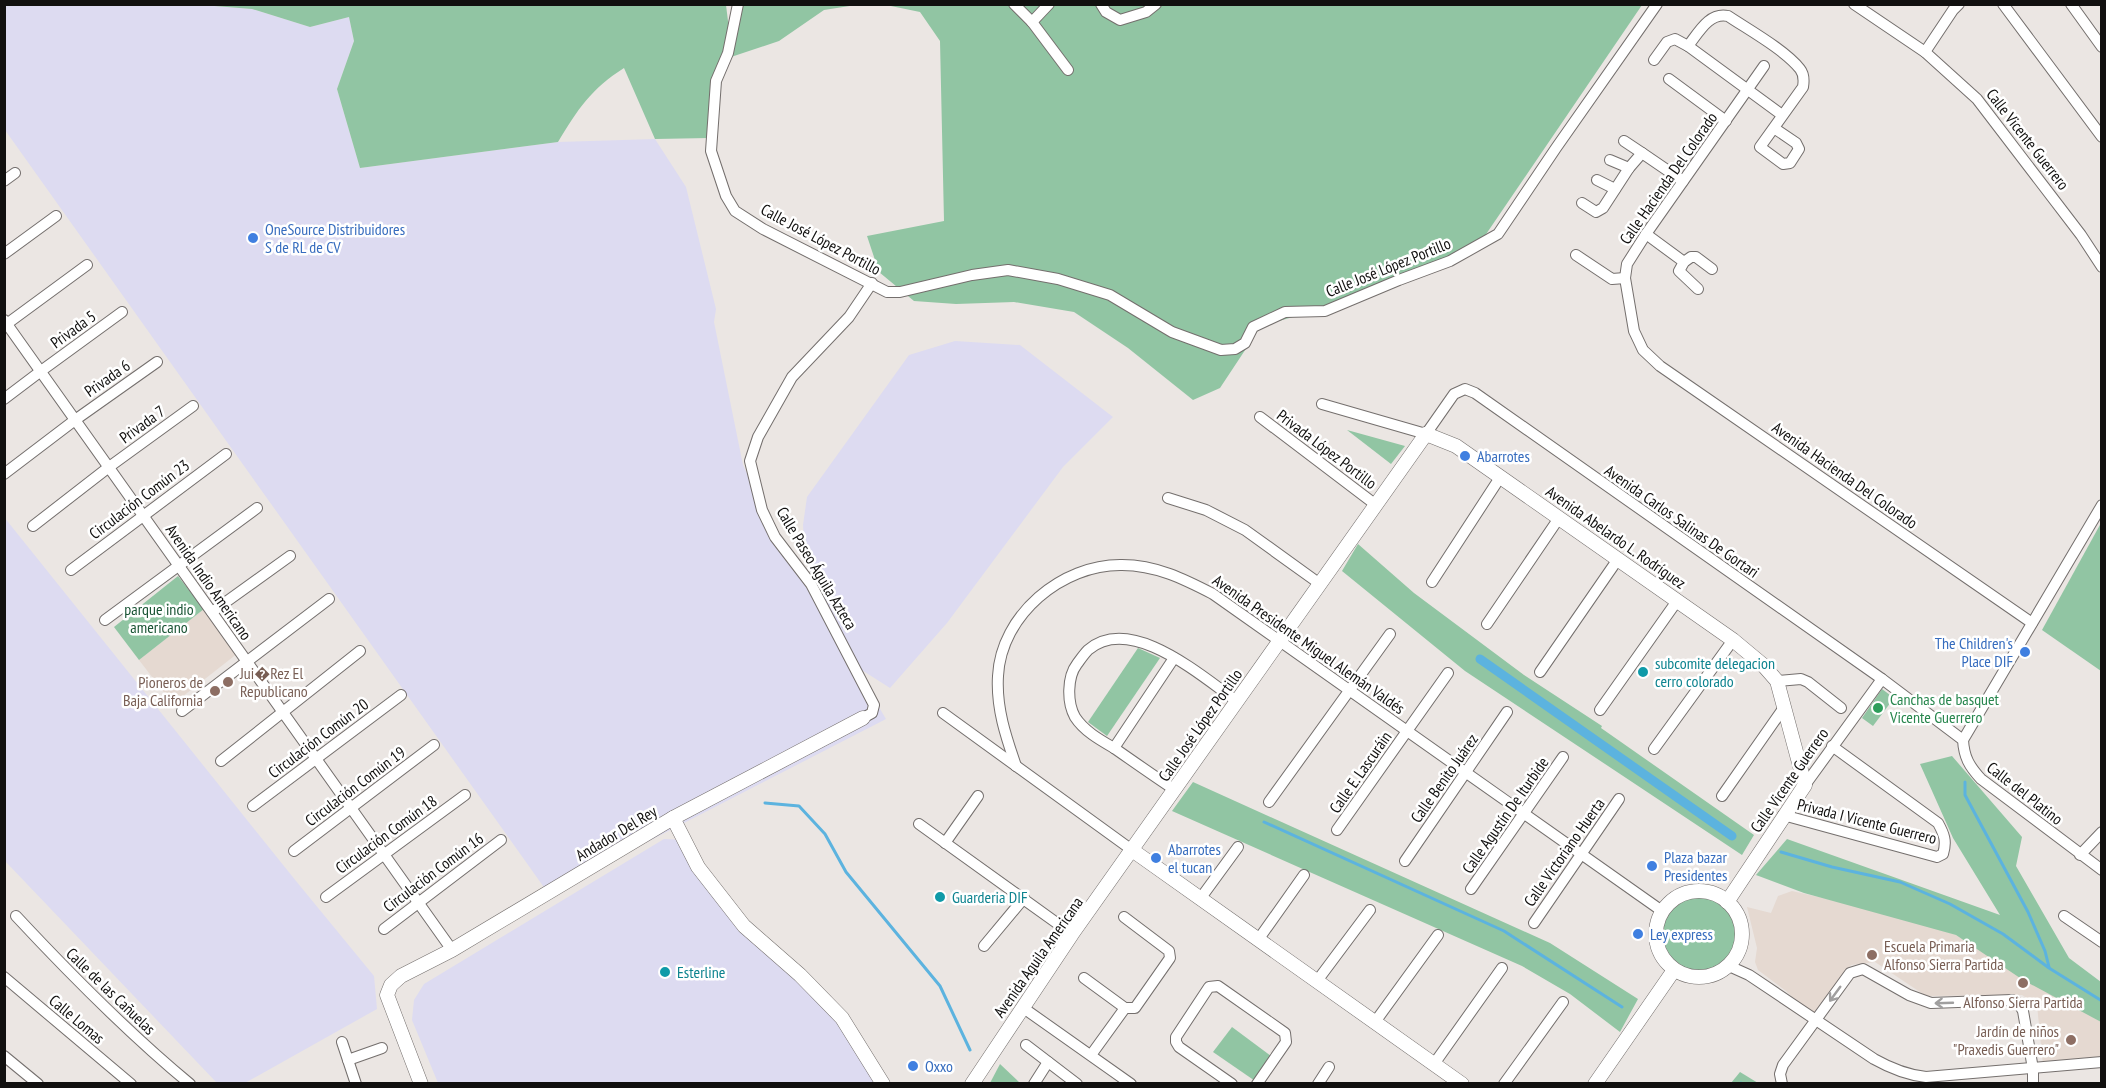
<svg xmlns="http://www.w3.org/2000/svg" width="2106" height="1088" viewBox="0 0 2106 1088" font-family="'PT Sans Narrow',sans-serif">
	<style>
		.industrial { fill: #dddbf1 }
		.built { fill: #e5d9d1 }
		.green { fill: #91c5a3 }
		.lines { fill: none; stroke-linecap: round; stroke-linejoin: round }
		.stream { stroke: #5cb3df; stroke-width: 3 }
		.canal { stroke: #5cb3df; stroke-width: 9 }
		.minor-casing { stroke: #746f6d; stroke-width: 12 }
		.tertiary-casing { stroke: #746f6d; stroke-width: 15 }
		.minor { stroke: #fff; stroke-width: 10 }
		.tertiary { stroke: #fff; stroke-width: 14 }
		.oneway { stroke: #a09f9f }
		.shop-dot { fill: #3f7fe0; stroke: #fff; stroke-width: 2 }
		.culture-dot { fill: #0f9aa8; stroke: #fff; stroke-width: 2 }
		.education-dot { fill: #8d6e63; stroke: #fff; stroke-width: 2 }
		.leisure-dot { fill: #2e9e5b; stroke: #fff; stroke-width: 2 }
		.labels { text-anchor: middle; stroke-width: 5; stroke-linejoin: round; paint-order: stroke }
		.street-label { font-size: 16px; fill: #11100f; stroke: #fff }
		.shop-label { font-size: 16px; fill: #366cbe; stroke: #fff; text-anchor: start }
		.park-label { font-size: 16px; fill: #185333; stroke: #fff }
		.culture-label { font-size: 16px; fill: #0d838f; stroke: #fff; text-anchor: start }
		.education-label { font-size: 16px; fill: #785e54; stroke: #fff; text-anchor: start }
		.leisure-label { font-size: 16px; fill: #27864d; stroke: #fff; text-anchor: start }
	</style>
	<rect width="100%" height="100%" fill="#ebe6e3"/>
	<g class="industrial">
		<polygon points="4,5 202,5 252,9 310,27 349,17 354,41 337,89 360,168 558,142 655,139 686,187 716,309 714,322 743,465 773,530 886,719 548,893 5,130"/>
		<polygon points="955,341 1020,345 1113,417 1063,467 947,623 890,688 857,667 834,629 805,558 803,525 807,497 909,355"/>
		<polygon points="4,517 296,881 374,976 377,1009 245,1083 217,1083 5,861"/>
		<polygon points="664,839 686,840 728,904 808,978 883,1083 438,1083 412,1020 414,1000 424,984"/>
	</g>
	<g class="built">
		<polygon points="204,609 238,653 173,704 139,660"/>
		<polygon points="1792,891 1882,911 1956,935 2101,1022 2101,1058 2043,1065 2037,1005 2022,995 1926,996 1875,962 1851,965 1812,1016 1786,991 1758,970 1755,962 1757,948 1747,907 1771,913 1778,896"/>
	</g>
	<g class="green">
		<path d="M202,5h524l4,32 11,-32h115l-32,5 -45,31 -48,16 -11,29 -11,52 -54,1 -31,-71c-33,21 -46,41 -66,74l-198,26 -23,-79 17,-48 -5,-24 -39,10 -58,-18z"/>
		<polygon points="886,5 1642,5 1478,246 1321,309 1261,326 1220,388 1193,400 1128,348 1074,312 1014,302 956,304 914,301 879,272 867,236 944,221 940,41 920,12"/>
		<polygon points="1347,430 1405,446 1391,464"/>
		<polygon points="2101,523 2101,671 2042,630"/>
		<polygon points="1358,544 1414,593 1524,675 1602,726 1601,728 1754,835 1742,855 1465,671 1342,571"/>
		<polygon points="178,576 204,609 139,660 114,627"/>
		<polygon points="1138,648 1160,658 1107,736 1088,722"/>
		<polygon points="1882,689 1894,698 1873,726 1862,718"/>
		<polygon points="1952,756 2022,837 2016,866 2069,958 2101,982 2101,1022 2023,980 1956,935 1804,893 1756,875 1787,839 2000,915 1953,838 1920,764"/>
		<polygon points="1193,782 1550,943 1638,999 1620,1032 1570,994 1522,966 1172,811"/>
		<circle cx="1698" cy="934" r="38"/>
		<polygon points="1232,1027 1275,1059 1258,1083 1213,1052"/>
		<polygon points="1000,1064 1020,1083 990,1083"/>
		<polygon points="1740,1072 1758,1083 1731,1083"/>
	</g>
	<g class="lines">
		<g class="stream">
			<polyline points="1965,782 1965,795 2028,912 2045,951 2049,967"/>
			<polyline points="765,803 799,806 825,834 846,872 940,986 970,1050"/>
			<polyline points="1264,822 1504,931 1622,1007"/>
			<polyline points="1781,852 1832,867 1900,882 1950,904 2003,934 2049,968 2102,1001"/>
			<polyline points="1741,1083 1741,1084"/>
		</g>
		<polyline class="canal" points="1480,659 1732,836"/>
		<defs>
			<g id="minor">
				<polyline points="738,4 728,53 716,81 711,151 726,196 735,211 763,229 887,292 900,292 972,275 1008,270 1058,279 1110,295 1172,332 1221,350 1235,349 1245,343 1253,327 1285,312 1325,311 1399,280 1450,261 1498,234 1556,148 1657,4"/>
				<polyline points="1014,4 1032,22 1068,70"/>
				<polyline points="1101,4 1106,12 1120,20 1146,12 1156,4"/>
				<polyline points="1854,4 1925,52 1977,99 2081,235 2102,267"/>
				<polyline points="2003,4 2102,137"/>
				<polyline points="2071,4 2102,47"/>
				<polyline points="1032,22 1049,4"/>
				<path d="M1688,46c11,-14 21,-34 40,-30 21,14 57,34 72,53 4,5 4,12 3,18l-43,60 23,17 7,-1 9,-14 -3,-6 -22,-15"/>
				<polyline points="1925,52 1953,10 1959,4"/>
				<polyline points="1654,60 1667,42 1675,39 1688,46 1782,115"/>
				<polyline points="1764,66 1646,234 1627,264 1625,278 1634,331 1643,350 1660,366 2032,623"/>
				<polyline points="1669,79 1726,121"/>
				<polyline points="1624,141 1642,153"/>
				<polyline points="1610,160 1629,168"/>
				<polyline points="1597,180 1615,189"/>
				<polyline points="4,181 15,173"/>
				<polyline points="1582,203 1596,212 1603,208 1629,168 1642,153 1683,181"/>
				<polyline points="1646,234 1684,262"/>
				<polyline points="4,254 56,216"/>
				<polyline points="1576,255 1612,279 1625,278"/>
				<polyline points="1698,289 1679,271 1684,262 1691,257 1696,257 1712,269"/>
				<polyline points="4,320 452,950"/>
				<polyline points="4,326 87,265"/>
				<polyline points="4,399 41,371 122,312"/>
				<path d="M1322,404l104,30 28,-40 11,-5 10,4 407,286 81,61c1,17 6,26 18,39l121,91"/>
				<polyline points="1260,417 1376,505"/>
				<polyline points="4,474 75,420 157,362"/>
				<polyline points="1168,498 1206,510 1245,530 1320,584"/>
				<polyline points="33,526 109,467 193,406"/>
				<polyline points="71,570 226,454"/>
				<polyline points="1432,582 1501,476"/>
				<polyline points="212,612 290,556"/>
				<polyline points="105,620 257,508"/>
				<polyline points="1487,624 1559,518"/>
				<polyline points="1540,672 1618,559"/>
				<polyline points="1777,681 1801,679 1808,682 1841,708"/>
				<polyline points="1600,710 1677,601"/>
				<polyline points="182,711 329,599"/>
				<polyline points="943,713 1132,850"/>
				<polyline points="863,718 872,713 874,705 811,584 775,537 762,510 750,461 758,437 792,377 849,317 872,283"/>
				<polyline points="1963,740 2102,505"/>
				<polyline points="1114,748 1174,658"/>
				<polyline points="1654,749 1733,640"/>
				<polyline points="221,761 360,651"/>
				<path d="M1016,766c-10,-29 -20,-58 -18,-90 3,-61 64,-112 124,-111 34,0 62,14 91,29l449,317"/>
				<polyline points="1805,785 1882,679"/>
				<path d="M1175,790c-21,-14 -41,-28 -61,-42 -14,-8 -30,-17 -39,-31 -8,-14 -8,-40 2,-53 3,-4 7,-10 11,-14 43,-37 114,27 149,51"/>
				<polyline points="1722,796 1785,706"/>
				<polyline points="1269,802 1390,634"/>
				<polyline points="253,806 401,695"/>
				<path d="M1783,815l154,42 6,-3c4,-13 1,-20 -5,-31l-106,-77"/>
				<polyline points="919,824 1072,934"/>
				<polyline points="1337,830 1448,673"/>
				<polyline points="945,843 978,796"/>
				<polyline points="294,851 434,745"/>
				<polyline points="2080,855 2102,832"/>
				<polyline points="1405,861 1507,712"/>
				<polyline points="1471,889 1563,757"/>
				<polyline points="326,897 465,795"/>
				<polyline points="1200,899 1238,847"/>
				<path d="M16,916c55,59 111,116 174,168"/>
				<polyline points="2064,916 2102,942"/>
				<polyline points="1534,923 1619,799"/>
				<polyline points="384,929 501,840"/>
				<polyline points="1258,940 1304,875"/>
				<polyline points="984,946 1024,898"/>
				<path d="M1729,966l20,9 125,84c16,9 33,16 52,18l176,-15"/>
				<polyline points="4,977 131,1084"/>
				<polyline points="1084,978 1125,1008 1135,1008 1170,958 1169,951 1124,917"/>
				<polyline points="1317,981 1370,910"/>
				<polyline points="1022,1007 1131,1084"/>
				<polyline points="1375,1022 1438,935"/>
				<polyline points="342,1042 356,1084"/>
				<polyline points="1026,1045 1077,1084"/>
				<polyline points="1091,1055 1125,1008"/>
				<polyline points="4,1056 38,1084"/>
				<polyline points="348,1060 382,1048"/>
				<polyline points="1434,1064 1502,968"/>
				<polyline points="1034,1084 1048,1062"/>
				<polyline points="1232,1084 1179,1047 1176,1042 1176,1037 1209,987 1218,986 1285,1033 1286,1042 1257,1084"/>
				<polyline points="1318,1084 1329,1067"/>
				<polyline points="1504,1084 1563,1002"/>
				<polyline points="1782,1084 1780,1074 1783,1065 1850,973 1863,969 1909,995 1931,1003 2012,1000 2019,1004 2023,1011 2033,1069 2033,1084"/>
			</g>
			<g id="tertiary">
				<polyline points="673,818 698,867 744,926 800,975 842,1018 883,1084"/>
				<polyline points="1132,850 1462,1084"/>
				<circle cx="1699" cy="934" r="43"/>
				<polyline points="421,1084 387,995 391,985 401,976 452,950 673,818 863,718"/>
				<polyline points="972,1084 1072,934 1426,434 1456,446 1733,640 1763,665 1777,681 1805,785 1727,902"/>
				<polyline points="1595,1084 1674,970"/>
			</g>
		</defs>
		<use href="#minor" class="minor-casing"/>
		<use href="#tertiary" class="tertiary-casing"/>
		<use href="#minor" class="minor"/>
		<use href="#tertiary" class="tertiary"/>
	</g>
	<defs><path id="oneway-shaft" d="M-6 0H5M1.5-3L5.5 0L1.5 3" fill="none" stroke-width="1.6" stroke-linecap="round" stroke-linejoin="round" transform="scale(1.5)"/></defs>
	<g class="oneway">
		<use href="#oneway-shaft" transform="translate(1835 994) rotate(126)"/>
		<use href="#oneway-shaft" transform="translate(1944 1003) rotate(178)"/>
	</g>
	<g class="shop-dot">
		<circle cx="253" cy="238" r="6"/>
		<circle cx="1465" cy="456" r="6"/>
		<circle cx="2025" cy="652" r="6"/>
		<circle cx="1156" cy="858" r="6"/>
		<circle cx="1652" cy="866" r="6"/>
		<circle cx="1638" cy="934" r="6"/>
		<circle cx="913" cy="1066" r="6"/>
	</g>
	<g class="culture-dot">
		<circle cx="1643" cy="672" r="6"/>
		<circle cx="940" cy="897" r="6"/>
		<circle cx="665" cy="972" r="6"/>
	</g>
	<g class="education-dot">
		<circle cx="228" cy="682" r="6"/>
		<circle cx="215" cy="691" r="6"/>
		<circle cx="1872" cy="955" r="6"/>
		<circle cx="2023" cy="983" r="6"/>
		<circle cx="2071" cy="1040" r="6"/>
	</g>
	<circle class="leisure-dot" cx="1878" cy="708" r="6"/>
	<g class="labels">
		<g class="street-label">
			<text transform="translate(2028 139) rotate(52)" y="6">Calle Vicente Guerrero</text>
			<text transform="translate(1668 178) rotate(-55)" y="6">Calle Hacienda Del Colorado</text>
			<text transform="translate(821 239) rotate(28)" y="6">Calle José López Portillo</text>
			<text transform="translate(1388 267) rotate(-22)" y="6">Calle José López Portillo</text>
			<text transform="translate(73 329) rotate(-36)" y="6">Privada 5</text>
			<text transform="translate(107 378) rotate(-35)" y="6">Privada 6</text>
			<text transform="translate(142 424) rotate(-36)" y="6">Privada 7</text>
			<text transform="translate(1327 449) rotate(37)" y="6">Privada López Portillo</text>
			<text transform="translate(1845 475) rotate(35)" y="6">Avenida Hacienda Del Colorado</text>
			<text transform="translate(139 499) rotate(-37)" y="6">Circulación Común 23</text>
			<text transform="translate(1682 521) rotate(35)" y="6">Avenida Carlos Salinas De Gortari</text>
			<text transform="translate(1616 537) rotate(35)" y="6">Avenida Abelardo L. Rodríguez</text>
			<text transform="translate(817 568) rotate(59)" y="6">Calle Paseo Águila Azteca</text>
			<text transform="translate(209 582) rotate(55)" y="6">Avenida Indio Americano</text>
			<text transform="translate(1309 644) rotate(35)" y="6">Avenida Presidente Miguel Alemán Valdés</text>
			<text transform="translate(1200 725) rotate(-55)" y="6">Calle José López Portillo</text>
			<text transform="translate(318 738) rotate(-37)" y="6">Circulación Común 20</text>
			<text transform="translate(1360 772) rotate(-55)" y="6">Calle E. Lascuráin</text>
			<text transform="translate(1444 778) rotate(-55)" y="6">Calle Benito Juárez</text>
			<text transform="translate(1789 780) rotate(-55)" y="6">Calle Vicente Guerrero</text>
			<text transform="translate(355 786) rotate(-37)" y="6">Circulación Común 19</text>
			<text transform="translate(2025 793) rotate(38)" y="6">Calle del Platino</text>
			<text transform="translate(1505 815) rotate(-55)" y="6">Calle Agustín De Iturbide</text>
			<text transform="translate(1867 821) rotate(14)" y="6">Privada I Vicente Guerrero</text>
			<text transform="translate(616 833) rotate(-31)" y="6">Andador Del Rey</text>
			<text transform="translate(386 834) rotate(-36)" y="6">Circulación Común 18</text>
			<text transform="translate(1564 852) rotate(-55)" y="6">Calle Victoriano Huerta</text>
			<text transform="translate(433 872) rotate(-37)" y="6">Circulación Común 16</text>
			<text transform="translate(1038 957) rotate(-55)" y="6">Avenida Aguila Americana</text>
			<text transform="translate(111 991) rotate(44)" y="6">Calle de las Cañuelas</text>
			<text transform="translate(77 1019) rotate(40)" y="6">Calle Lomas</text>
		</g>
		<g class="shop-label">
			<text x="265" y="235">OneSource Distribuidores<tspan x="265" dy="18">S de RL de CV</tspan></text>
			<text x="1477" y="462">Abarrotes</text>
			<text x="2013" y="649" text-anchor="end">The Children's<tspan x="2013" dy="18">Place DIF</tspan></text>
			<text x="1168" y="855">Abarrotes<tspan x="1168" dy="18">el tucan</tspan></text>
			<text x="1664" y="863">Plaza bazar<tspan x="1664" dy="18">Presidentes</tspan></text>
			<text x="1650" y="940">Ley express</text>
			<text x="925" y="1072">Oxxo</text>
		</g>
		<g class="park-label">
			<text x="159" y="615">parque indio<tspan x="159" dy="18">americano</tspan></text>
		</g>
		<g class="culture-label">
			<text x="1655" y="669">subcomite delegacion<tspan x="1655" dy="18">cerro colorado</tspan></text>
			<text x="952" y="903">Guarderia DIF</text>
			<text x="677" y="978">Esterline</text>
		</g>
		<g class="education-label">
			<text x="240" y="679">Jui�Rez El<tspan x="240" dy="18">Republicano</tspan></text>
			<text x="203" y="688" text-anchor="end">Pioneros de<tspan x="203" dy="18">Baja California</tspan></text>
			<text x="1884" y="952">Escuela Primaria<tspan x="1884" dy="18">Alfonso Sierra Partida</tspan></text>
			<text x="2023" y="1008" text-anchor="middle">Alfonso Sierra Partida</text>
			<text x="2059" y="1037" text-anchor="end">Jardín de niños<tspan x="2059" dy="18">"Praxedis Guerrero"</tspan></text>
		</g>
		<g class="leisure-label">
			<text x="1890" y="705">Canchas de basquet<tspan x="1890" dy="18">Vicente Guerrero</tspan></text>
		</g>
	</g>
	<rect width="2106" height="1088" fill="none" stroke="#11100f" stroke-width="12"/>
</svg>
